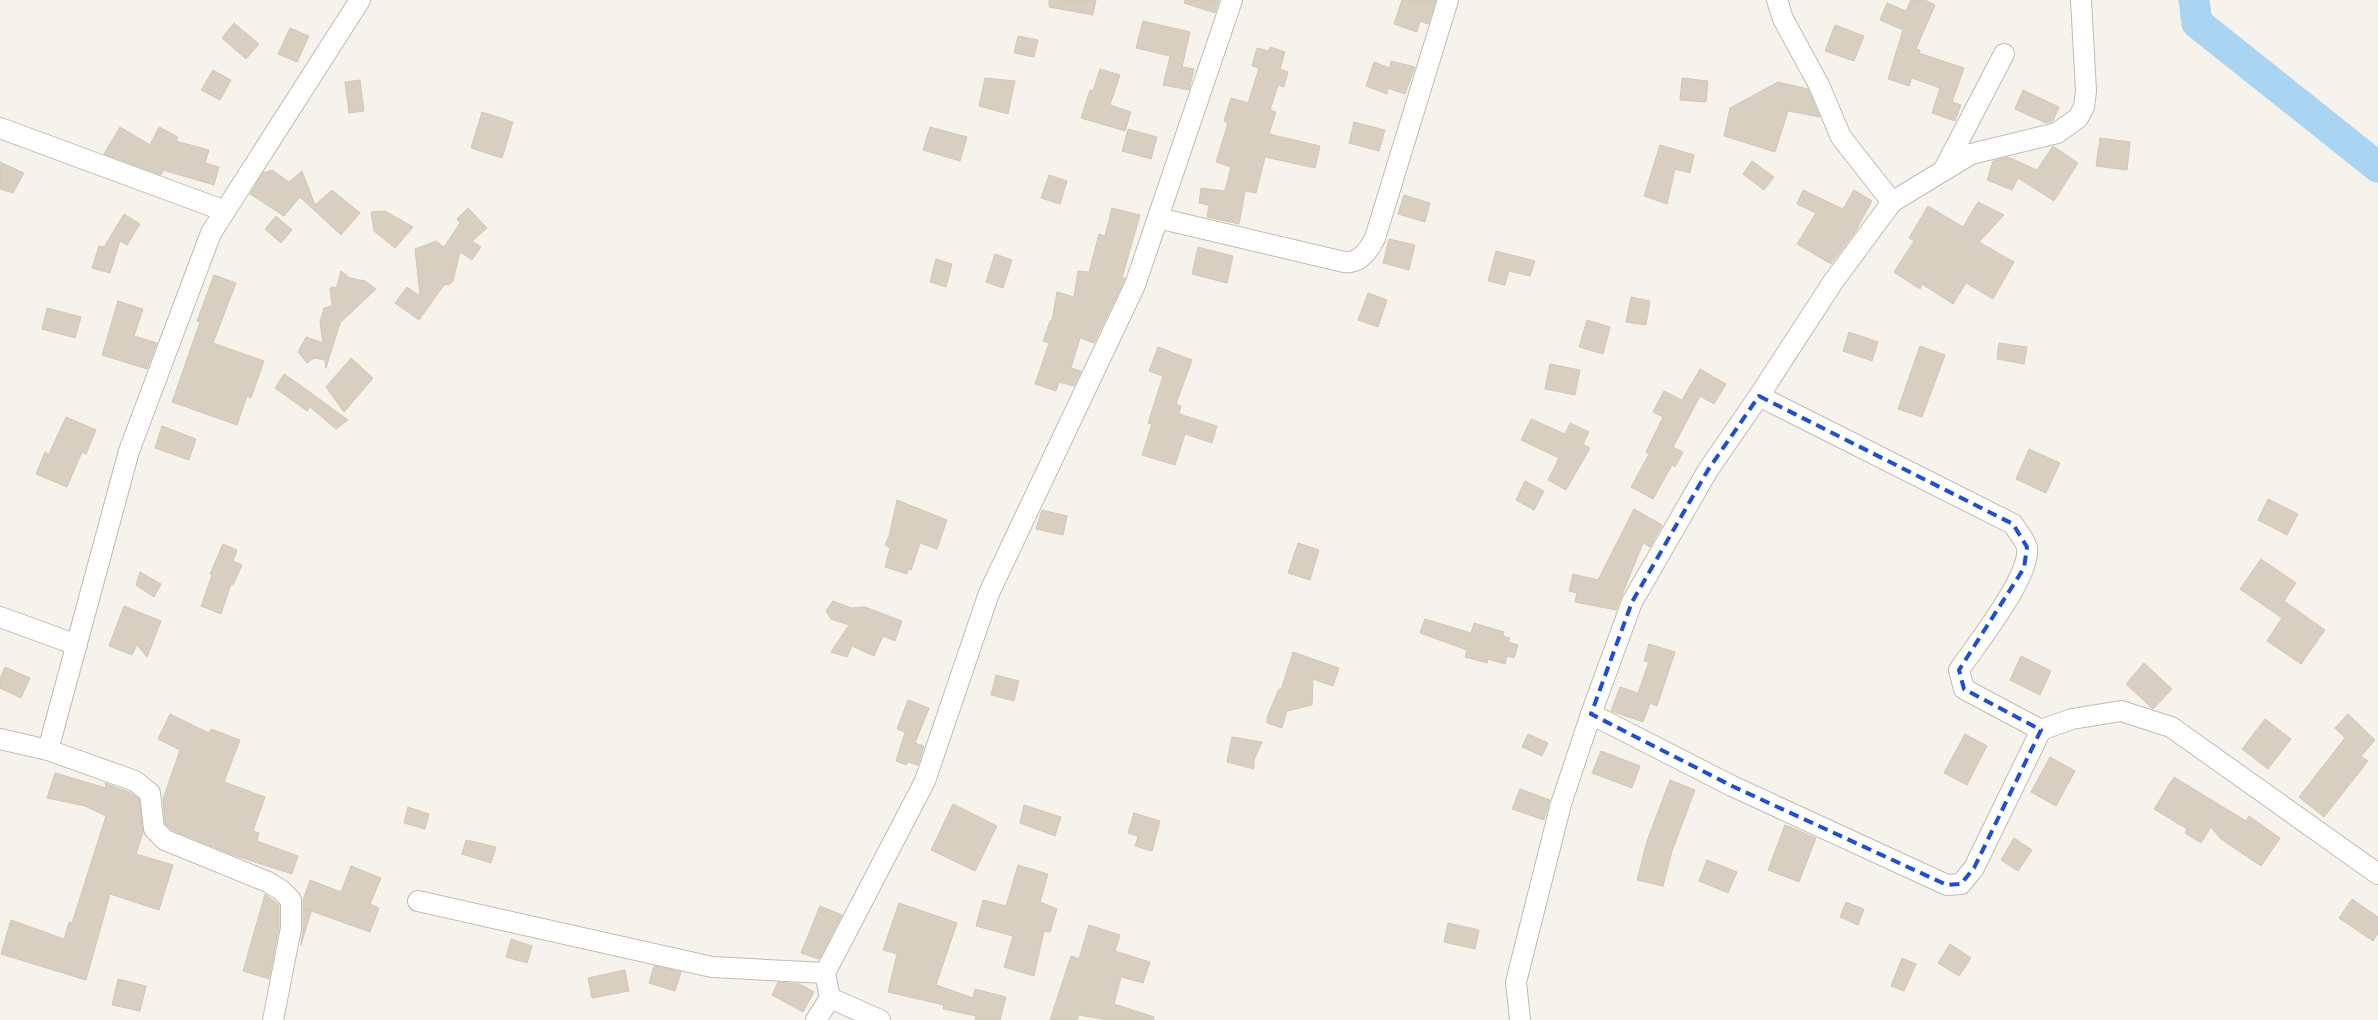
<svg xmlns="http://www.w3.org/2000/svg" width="2378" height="1020" viewBox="0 0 2378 1020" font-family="'Asap Condensed',sans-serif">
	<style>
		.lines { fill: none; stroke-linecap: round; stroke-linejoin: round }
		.river { stroke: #a9d4f2; stroke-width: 31 }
		.building { fill: #d8cfc1; stroke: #d3c7b4 }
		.minor-casing { stroke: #c2bbae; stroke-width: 22 }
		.minor { stroke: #fff; stroke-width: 20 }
		.marked { fill: none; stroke: #1d4ed8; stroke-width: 4; stroke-dasharray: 10 6; stroke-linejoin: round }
	</style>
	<rect width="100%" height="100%" fill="#f6f3ec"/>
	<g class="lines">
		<polyline class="river" points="2194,0 2197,23 2378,167"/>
	</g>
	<g class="building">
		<polygon points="1049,0 1096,0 1093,15 1049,7"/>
		<polygon points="1185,0 1219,0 1215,13 1184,3"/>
		<polygon points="1402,0 1436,0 1428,24 1420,21 1417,32 1394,24"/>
		<polygon points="1911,0 1925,0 1935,5 1916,49 1920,50 1919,53 1964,68 1952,102 1961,105 1955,121 1932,113 1940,88 1912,78 1909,86 1888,79 1903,30 1880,20 1887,3 1906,11"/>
		<polygon points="1143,21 1190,32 1182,67 1194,69 1189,90 1163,85 1170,56 1136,48"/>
		<polygon points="234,23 259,44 246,59 222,38"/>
		<polygon points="1835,25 1864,36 1854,61 1825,51"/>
		<polygon points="290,28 309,36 297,62 278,54"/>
		<polygon points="1018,36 1038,40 1034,57 1014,53"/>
		<polygon points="1270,47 1285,52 1280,69 1288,72 1284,87 1278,85 1270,110 1276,112 1269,134 1320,146 1315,168 1265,157 1256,193 1245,191 1239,224 1207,217 1209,205 1199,203 1201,188 1225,191 1231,167 1216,162 1228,123 1224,121 1231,98 1248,103 1259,68 1252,66 1257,48 1269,51"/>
		<polygon points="1391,61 1415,67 1405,94 1388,88 1387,94 1366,86 1374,62 1390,68"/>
		<polygon points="1100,69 1120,75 1110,105 1131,112 1125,131 1081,118 1090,90 1093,91"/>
		<polygon points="213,70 231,80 220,100 201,90"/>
		<polygon points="985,78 1015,81 1008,114 979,106"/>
		<polygon points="1682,78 1708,81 1706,102 1680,100"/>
		<polygon points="360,80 364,111 349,113 345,82"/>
		<polygon points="1778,82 1808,89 1820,117 1788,111 1775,152 1724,136 1730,108"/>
		<polygon points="2023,90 2059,107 2053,121 2046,123 2015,109"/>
		<polygon points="482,112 513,122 502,158 471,148"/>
		<polygon points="1354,122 1385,130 1379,151 1349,143"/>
		<polygon points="120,127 150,145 159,127 178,137 176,141 209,150 205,163 219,167 214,185 163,170 161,175 104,154"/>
		<polygon points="930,127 967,137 960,161 923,150"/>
		<polygon points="1128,129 1157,137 1151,159 1122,151"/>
		<polygon points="2100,138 2130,142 2127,170 2096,166"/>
		<polygon points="1660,145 1694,155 1690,173 1675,169 1667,204 1644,196"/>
		<polygon points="2053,146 2078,163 2054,201 2018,178 2012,190 1987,180 1993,161 2008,157 2037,170"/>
		<polygon points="1752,161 1774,177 1764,190 1743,174"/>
		<polygon points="0,162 24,173 13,193 0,189"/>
		<polygon points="272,170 289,182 302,171 315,205 332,190 360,213 341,235 300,197 284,216 250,194 263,173"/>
		<polygon points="1049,175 1067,181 1060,204 1041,198"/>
		<polygon points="1803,190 1843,209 1854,190 1872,201 1855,232 1831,264 1797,244 1816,213 1797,204"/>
		<polygon points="1404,195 1430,203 1425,222 1398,214"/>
		<polygon points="1978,202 2004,215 1979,242 2014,262 1993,299 1966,283 1953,304 1922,284 1920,289 1894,272 1914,241 1909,238 1928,206 1963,227"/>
		<polygon points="468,208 487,228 472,241 481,247 472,260 460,252 453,281 450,284 444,285 419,320 395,303 407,287 420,296 415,249 436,241 444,247 460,223 457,219"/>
		<polygon points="1112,208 1140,215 1122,278 1125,278 1124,281 1094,343 1080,338 1071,368 1081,371 1074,386 1059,382 1056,391 1035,384 1049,343 1043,341 1050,321 1052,321 1057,292 1074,297 1078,271 1089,272 1099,234 1105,236"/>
		<polygon points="385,211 413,227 395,248 374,231 371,212"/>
		<polygon points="124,214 140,224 127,245 120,241 110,273 92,268 99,246 104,247"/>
		<polygon points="276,216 292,230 281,243 265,229"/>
		<polygon points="1389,239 1415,245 1409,270 1383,263"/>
		<polygon points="1198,247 1233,256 1227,283 1192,274"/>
		<polygon points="1496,251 1535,261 1530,276 1509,271 1505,285 1488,281"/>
		<polygon points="995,254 1012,260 1003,288 986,282"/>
		<polygon points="936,259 952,264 946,287 930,282"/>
		<polygon points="341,271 350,278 365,281 376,289 340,323 326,368 325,360 314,358 307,363 298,352 306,337 323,343 320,322 324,308 332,306 330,288 337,287"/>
		<polygon points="214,275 236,283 213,343 264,361 251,398 247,396 237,425 172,402 200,322 197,321"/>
		<polygon points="1368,293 1387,300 1378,327 1358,320"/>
		<polygon points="1631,297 1650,301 1646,325 1626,322"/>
		<polygon points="118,301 143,309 134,336 157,343 147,369 102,355"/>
		<polygon points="47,308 81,317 75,338 42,329"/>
		<polygon points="1587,320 1610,327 1603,354 1579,347"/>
		<polygon points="1849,332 1878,342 1872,361 1843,351"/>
		<polygon points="1999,343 2027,347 2024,364 1997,359"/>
		<polygon points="1920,346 1945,355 1922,417 1898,409"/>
		<polygon points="1158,347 1192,360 1176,404 1181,406 1179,414 1217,426 1212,443 1185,434 1175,465 1142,455 1152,424 1148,423 1163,376 1149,371"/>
		<polygon points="351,358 373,378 344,412 326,387"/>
		<polygon points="1550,364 1580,370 1575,395 1545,389"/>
		<polygon points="1700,369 1726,384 1714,404 1700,396 1673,447 1683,452 1675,467 1672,465 1653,499 1631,487 1649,454 1646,452 1663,417 1653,412 1664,391 1682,400"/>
		<polygon points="284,374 307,390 348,420 336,429 310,407 307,411 275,388"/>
		<polygon points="66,417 96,430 86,454 82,452 67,487 36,474 45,452 49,454"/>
		<polygon points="1531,419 1565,434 1570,423 1589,432 1583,444 1590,448 1566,490 1548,480 1559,458 1521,440"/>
		<polygon points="162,426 196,439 189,460 155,448"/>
		<polygon points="2029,449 2060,463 2046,493 2016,479"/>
		<polygon points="1525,481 1544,491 1534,510 1516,500"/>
		<polygon points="2268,499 2298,514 2287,535 2258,520"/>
		<polygon points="897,500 947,520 937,549 920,543 911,570 908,569 907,574 885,567 890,548 885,545 889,536"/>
		<polygon points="1634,509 1662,525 1650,547 1643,543 1616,610 1575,602 1577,593 1569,591 1573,574 1598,580"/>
		<polygon points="1042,510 1067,516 1063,535 1036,529"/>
		<polygon points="1298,543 1319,550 1310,580 1288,573"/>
		<polygon points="223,544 237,550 233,561 242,565 233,585 231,584 221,614 201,606 212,575 210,574"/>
		<polygon points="2261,559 2296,583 2284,601 2325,630 2301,664 2267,641 2282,618 2240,589"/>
		<polygon points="140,572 161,584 154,597 136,585"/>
		<polygon points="833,601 851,608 865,607 902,621 895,641 883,636 874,656 852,646 847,657 831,652 849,625 831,619 826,611"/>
		<polygon points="124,606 161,621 147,657 137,645 132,655 109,646"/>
		<polygon points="1425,619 1471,633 1474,623 1504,632 1503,636 1510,638 1508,642 1518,645 1514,658 1507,656 1505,664 1488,659 1487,663 1465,657 1467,650 1420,633"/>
		<polygon points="1649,644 1675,652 1657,706 1650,703 1643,722 1611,711 1620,687 1638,693 1649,662 1644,661"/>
		<polygon points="1293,652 1339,668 1333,686 1313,679 1312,705 1287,711 1282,728 1267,723 1267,717 1279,689 1281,690"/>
		<polygon points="2021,656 2051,671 2040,695 2010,680"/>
		<polygon points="2144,663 2172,689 2153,709 2126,684"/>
		<polygon points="5,667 30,678 21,698 0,688 0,679"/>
		<polygon points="996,675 1019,681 1014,701 991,695"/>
		<polygon points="908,700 929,708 915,743 924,746 918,765 908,762 906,765 896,761 905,732 897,729"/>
		<polygon points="170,714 209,733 211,729 240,740 224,782 265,797 253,831 259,833 257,841 298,856 292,874 233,855 172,830 165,824 163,799 180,750 158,739"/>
		<polygon points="2348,714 2375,740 2361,756 2368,761 2324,817 2299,797 2345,738 2335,728"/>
		<polygon points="2265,719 2291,739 2268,769 2242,749"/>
		<polygon points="1528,734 1548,743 1542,756 1522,747"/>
		<polygon points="1965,734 1987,746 1967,785 1944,773"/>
		<polygon points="1232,737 1262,742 1254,760 1254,769 1227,762"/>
		<polygon points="1601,751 1640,766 1632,788 1592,773"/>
		<polygon points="2050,757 2075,771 2056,806 2031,792"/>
		<polygon points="55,773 106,788 105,783 129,792 139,799 143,833 136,854 173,865 159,910 110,894 86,980 1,954 11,920 64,939 69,922 72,923 106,816 85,806 47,798"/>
		<polygon points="2174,777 2246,821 2249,816 2280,838 2261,866 2221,839 2211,827 2201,843 2185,833 2187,829 2154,809"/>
		<polygon points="1670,780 1695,790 1672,851 1663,886 1637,880 1647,841"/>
		<polygon points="1520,789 1550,800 1544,820 1512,809"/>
		<polygon points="953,804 997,826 975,871 931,850"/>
		<polygon points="1024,805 1061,817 1055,836 1020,823"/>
		<polygon points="408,807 429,814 425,829 404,823"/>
		<polygon points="1134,813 1160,821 1152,851 1135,846 1138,836 1128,833"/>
		<polygon points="1785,825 1816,838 1799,882 1768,870"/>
		<polygon points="2014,838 2032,850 2018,871 2001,860"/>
		<polygon points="466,840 496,847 491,863 462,854"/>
		<polygon points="1707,860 1737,872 1728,893 1699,881"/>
		<polygon points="1018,865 1048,874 1040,902 1057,909 1050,932 1044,931 1034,976 1004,967 1013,936 976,926 983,900 1006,906"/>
		<polygon points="351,866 381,878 370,904 379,908 370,932 303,908 303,900 310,880 341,892"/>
		<polygon points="265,894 279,905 279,927 269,979 243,971"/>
		<polygon points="2352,899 2378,917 2378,933 2373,941 2339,918"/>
		<polygon points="1846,902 1864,909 1858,925 1840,917"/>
		<polygon points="899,903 957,923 936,985 973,998 975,989 1006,997 1000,1020 975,1020 976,1016 943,1009 944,1005 888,992 897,954 883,950"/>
		<polygon points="820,906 842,915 819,959 801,953"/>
		<polygon points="303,908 311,912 301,945 303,928"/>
		<polygon points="1448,923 1479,930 1475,949 1444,942"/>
		<polygon points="1089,925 1120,935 1115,951 1150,962 1143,983 1121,977 1114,1004 1154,1017 1154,1020 1108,1020 1079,1015 1077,1020 1050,1020 1071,956 1079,959"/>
		<polygon points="511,939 532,946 527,963 506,957"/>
		<polygon points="1950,944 1971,958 1959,976 1938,963"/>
		<polygon points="1902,958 1916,964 1904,991 1891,986"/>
		<polygon points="654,966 681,972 675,991 649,983"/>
		<polygon points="625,970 629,991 592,998 588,978"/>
		<polygon points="118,979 146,986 140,1011 112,1005"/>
		<polygon points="778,982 800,984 814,992 803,1012 772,995"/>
	</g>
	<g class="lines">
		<defs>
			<g id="minor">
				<polyline points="1777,0 1783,19 1819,85 1841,137 1892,202"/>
				<path d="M2081,0l5,91 -2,16 -6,11 -21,15 -86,21 -79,48 -59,80 -74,114 254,128c4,7 13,17 14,24 4,28 -51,97 -68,122l5,19 77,41 31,-11 49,-8 50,16 207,147"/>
				<polyline points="0,128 225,211"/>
				<polyline points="1943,171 2004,54"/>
				<path d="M1158,218l186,44c15,2 25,-12 31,-24l73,-238"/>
				<polyline points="0,617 77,645"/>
				<polyline points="1591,714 1632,602 1708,470 1759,396"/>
				<polyline points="0,739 48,750"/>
				<polyline points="418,901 712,967 825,973"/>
				<polyline points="830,998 880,1020"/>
				<polyline points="273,1020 291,928 291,900 281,890 268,882 165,840 154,829 150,793 135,781 48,750 129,451 211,233 360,0"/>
				<polyline points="816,1020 830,998 825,973 925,781 989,593 1135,285 1232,0"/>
				<polyline points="1520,1020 1516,982 1561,804 1591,714 1732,786 1947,885 1961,884 1974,868 2041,730"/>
			</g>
		</defs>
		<use href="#minor" class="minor-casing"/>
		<use href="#minor" class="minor"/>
	</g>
	<path class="marked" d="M1759,396l254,128 14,23 -3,21 -65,102 5,19 77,41 -67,138 -13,16 -14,1 -215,-99 -141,-72 41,-112 76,-132z"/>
</svg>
